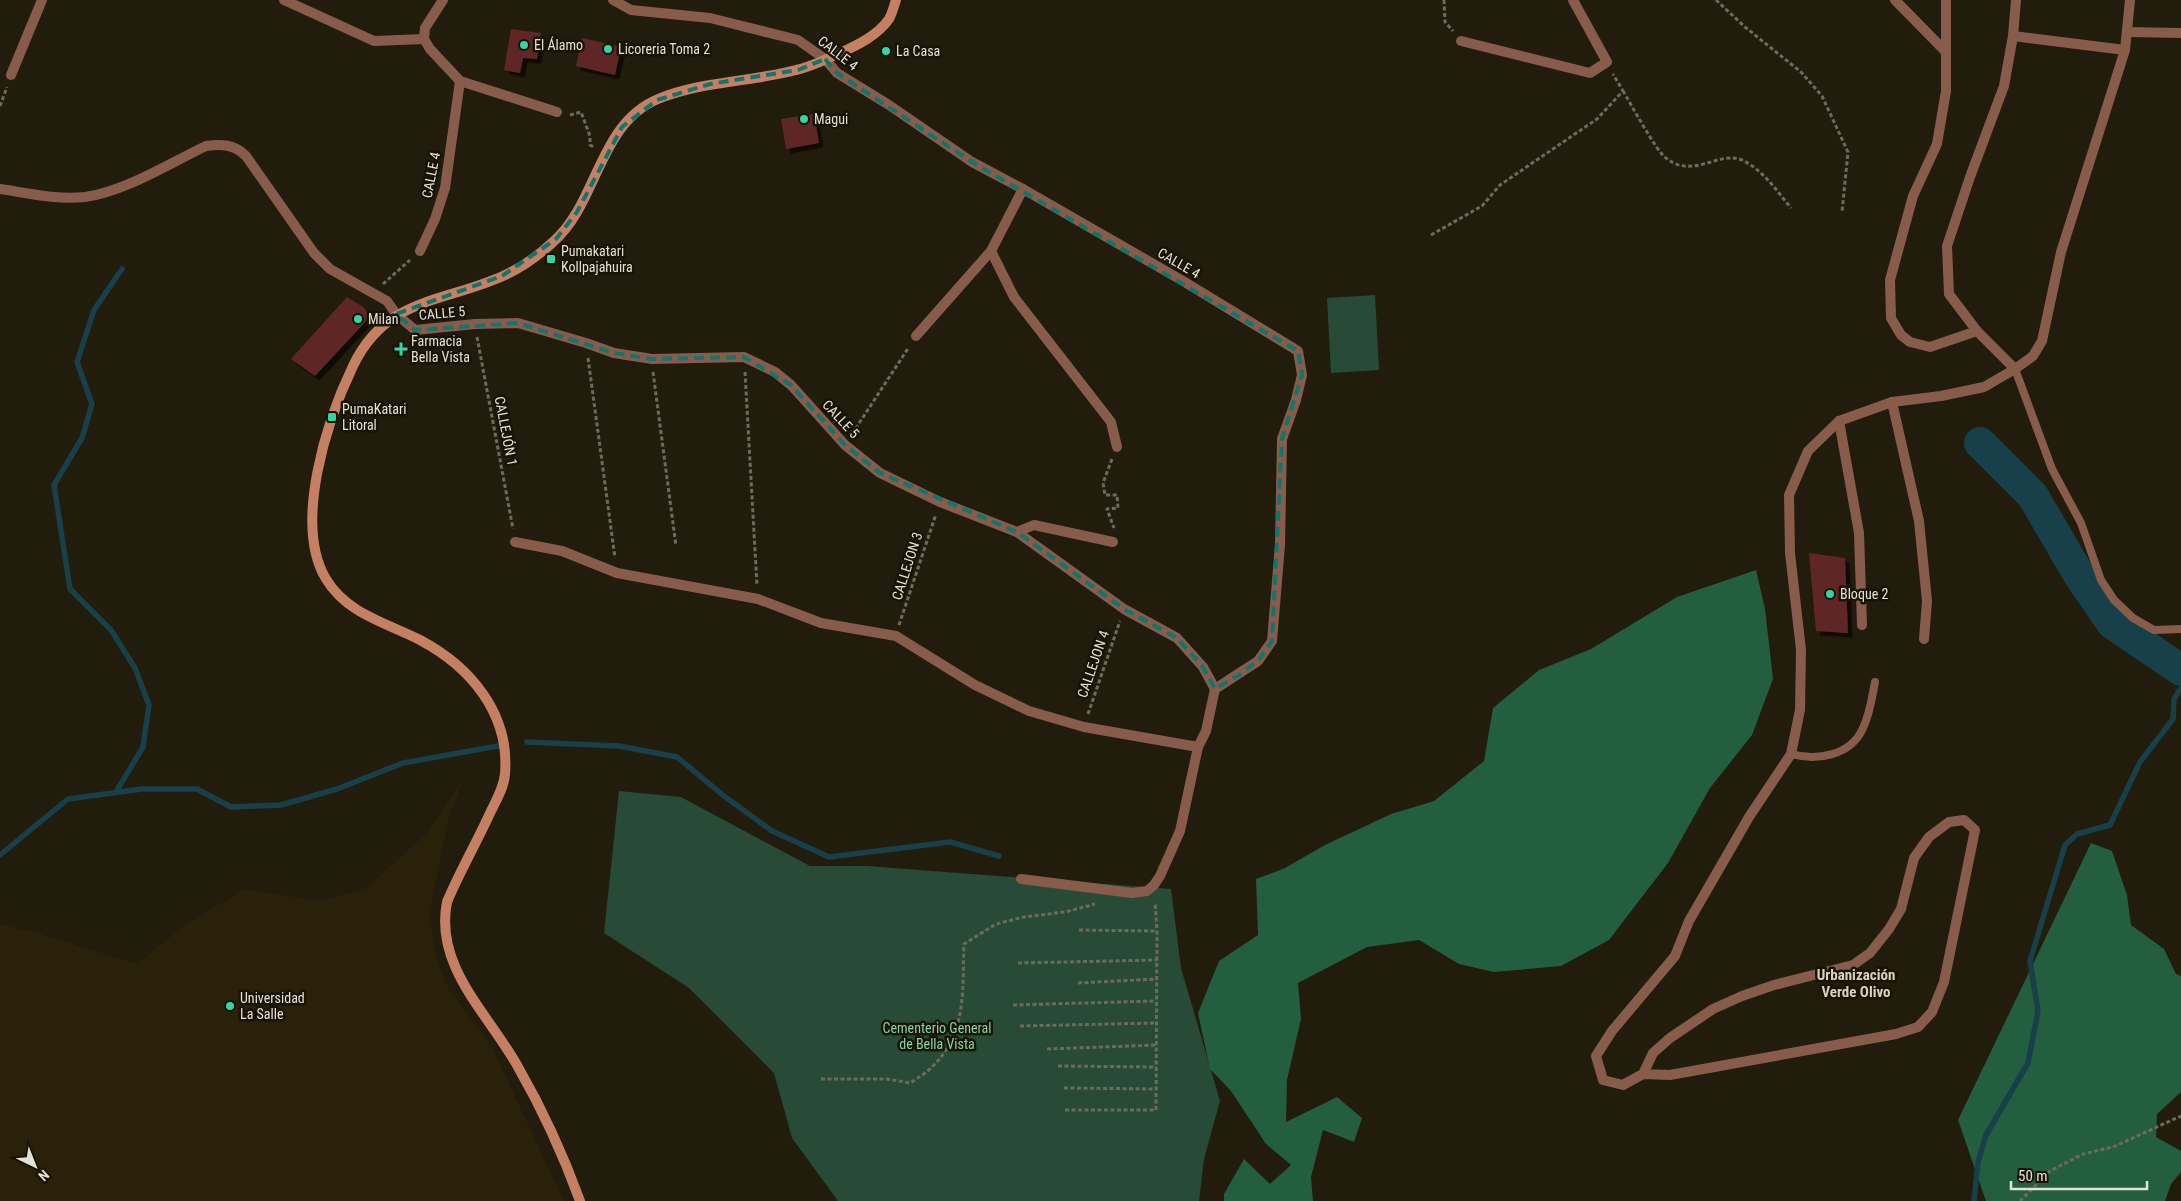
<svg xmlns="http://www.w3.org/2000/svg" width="2181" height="1201" viewBox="0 0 2181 1201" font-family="'Roboto Condensed',sans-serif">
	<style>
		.built { fill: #292109 }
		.green { fill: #274b36 }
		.forest { fill: #235e3e }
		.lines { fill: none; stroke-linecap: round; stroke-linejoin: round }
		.stream { stroke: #17404b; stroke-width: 5.5 }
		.river { stroke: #17404b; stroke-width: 32 }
		.building { fill: #5f2828; filter: url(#shadow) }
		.path { stroke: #6f6b5c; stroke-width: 3; stroke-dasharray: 4 2.5; stroke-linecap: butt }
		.service { stroke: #875c4a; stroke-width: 8 }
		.pedestrian { stroke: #875c4a; stroke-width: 10 }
		.minor { stroke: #875c4a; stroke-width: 10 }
		.secondary { stroke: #c58063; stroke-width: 10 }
		.marked { fill: none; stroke: #0f766e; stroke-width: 4; stroke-dasharray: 10 6; stroke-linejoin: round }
		.poi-dot { fill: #35d4a7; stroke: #181304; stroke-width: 2 }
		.labels { text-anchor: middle; stroke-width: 5; stroke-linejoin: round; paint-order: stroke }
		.poi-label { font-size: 14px; fill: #e4e1d6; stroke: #181304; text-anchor: start }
		.street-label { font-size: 14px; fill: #e4e1d6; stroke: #181304 }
		.park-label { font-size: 14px; fill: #81d6a3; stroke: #181304 }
		.neighbourhood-label { font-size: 15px; font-weight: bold; fill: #d8d1bb; stroke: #181304 }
	</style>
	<defs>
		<filter id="shadow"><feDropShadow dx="4.5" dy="4.5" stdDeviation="0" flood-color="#0009"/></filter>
	</defs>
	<rect width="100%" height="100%" fill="#211c0b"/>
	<polygon class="built" points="464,778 449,817 429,915 436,956 448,988 493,1049 564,1201 0,1201 0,924 38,933 137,964 187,923 245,889 321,901 366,888 427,833"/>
	<g class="green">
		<polygon points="1375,295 1379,370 1331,373 1327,298"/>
		<polygon points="619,791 681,797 810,866 867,866 1171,889 1181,968 1220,1101 1204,1159 1199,1201 838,1201 792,1138 774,1073 689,988 604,933"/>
	</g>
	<g class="forest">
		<polygon points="1756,570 1765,609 1773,679 1752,735 1710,788 1668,863 1609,940 1561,966 1494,972 1459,964 1419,940 1367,947 1298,983 1301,1019 1287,1080 1286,1122 1337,1097 1362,1118 1354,1142 1323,1130 1311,1177 1313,1201 1224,1201 1224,1194 1244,1159 1270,1184 1291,1165 1266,1144 1231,1091 1210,1069 1198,1013 1219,961 1258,935 1256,879 1285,868 1325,845 1391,814 1434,801 1484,761 1493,708 1539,670 1591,649 1677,597"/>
		<polygon points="2091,843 2112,851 2127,895 2131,925 2164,949 2176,974 2181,976 2181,1092 2157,1114 2156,1137 2181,1151 2181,1172 2171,1184 2165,1201 1986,1201 1958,1120"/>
	</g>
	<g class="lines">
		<g class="stream">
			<polyline points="527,742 619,746 677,757 724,796 772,831 829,857 950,842 999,856"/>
			<polyline points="116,792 143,747 149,705 135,668 111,630 70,589 54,485 82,438 92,404 77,362 94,310 122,269"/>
			<polyline points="0,855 68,799 142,789 197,789 231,807 281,805 337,789 403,763 498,746"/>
			<polyline points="1974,1201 1978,1162 1986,1135 2028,1063 2038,1011 2030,961 2065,845 2077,834 2110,825 2140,762 2173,719 2174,699 2181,688"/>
		</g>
		<polyline class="river" points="1980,443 2033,496 2079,575 2112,623 2181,670"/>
	</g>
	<g class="building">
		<polygon points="511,29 541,33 537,59 523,58 520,73 504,70"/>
		<polygon points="582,38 621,47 615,75 576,66"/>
		<polygon points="814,114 819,143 786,149 781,119"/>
		<polygon points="347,297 363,307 368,313 367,320 315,376 291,359"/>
		<polygon points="1809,553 1845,558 1848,633 1816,631"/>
	</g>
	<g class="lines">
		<g class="path">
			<polyline points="1444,0 1445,22 1453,31"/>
			<polyline points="1716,0 1745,27 1801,72 1822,96 1848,152 1842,212"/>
			<path d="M1623,91c8,13 33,60 43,67 27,22 53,-8 76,2 21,10 35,31 49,48"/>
			<polyline points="0,106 7,87"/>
			<polyline points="570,115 581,112 590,136 590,145 594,147"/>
			<polyline points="1431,235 1482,206 1500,185 1597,119 1623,91 1613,74"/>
			<polyline points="383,284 410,260"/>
			<polyline points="477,337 513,529"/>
			<polyline points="588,358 615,558"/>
			<polyline points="653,372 676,546"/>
			<polyline points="745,372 757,586"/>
			<polyline points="852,434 909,347"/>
			<polyline points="1112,459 1103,483 1105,495 1117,495 1118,508 1107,509 1114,528"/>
			<polyline points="899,625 936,514"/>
			<polyline points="1088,714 1120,621"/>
			<polyline points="1079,930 1157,931"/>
			<polyline points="1018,963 1157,960"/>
			<polyline points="1078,983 1157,979"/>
			<polyline points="1013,1005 1156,1001"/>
			<polyline points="1020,1026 1156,1023"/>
			<polyline points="1047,1049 1156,1045"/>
			<polyline points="1058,1066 1156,1067"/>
			<path d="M821,1079h66l23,4c8,-5 16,-10 22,-16 36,-35 30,-78 32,-123l32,-20 28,-7 41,-5 30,-8"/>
			<polyline points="1064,1088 1156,1089"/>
			<polyline points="1065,1110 1156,1110 1157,931 1155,902"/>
			<polyline points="2020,1201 2050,1171 2083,1154 2113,1147 2181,1116"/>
		</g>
		<g class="service">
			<polyline points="2015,369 2052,469 2081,523 2101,580 2114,600 2133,618 2154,630 2181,629"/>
			<path d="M1791,754c26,7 60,2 72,-26 7,-14 9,-31 12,-46"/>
		</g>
		<g class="pedestrian">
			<polyline points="2128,32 2181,33"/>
			<polyline points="2013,36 2125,50"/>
		</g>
		<g class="minor">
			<polyline points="284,0 374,41 424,39"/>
			<polyline points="443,0 425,28 424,39 430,49 460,81 557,112"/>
			<polyline points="613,0 631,10 710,18 798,40 825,59 837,73 889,105 972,162 1023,189 1183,281 1298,351 1302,375 1296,400 1282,439 1280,545 1272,641 1258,661 1215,689 1206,731 1198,747 1180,831 1160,876 1154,885 1147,891 1132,893 1021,879"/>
			<polyline points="1895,0 1945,51"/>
			<polyline points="1946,0 1946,91 1937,144 1913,196 1890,280 1891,318 1901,335 1910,342 1930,347 1977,331"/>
			<polyline points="1461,41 1590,73 1607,62 1573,0"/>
			<polyline points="11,75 42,0"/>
			<path d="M0,189c27,4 57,11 85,8 39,-5 85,-34 121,-51 16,-2 28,-2 40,10l68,97 16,16 57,32 9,13 19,16 60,-6 43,-1 68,20 28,10 38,6 92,-2 31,15 16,13 54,60 35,28 60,29 77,30 107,77 53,29 26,29 12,22"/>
			<polyline points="420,251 435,219 445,188 460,81"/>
			<polyline points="991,251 1014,297 1111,422 1117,447"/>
			<polyline points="916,336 991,251 1023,189"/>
			<polyline points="2015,369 1977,331 1949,294 1947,246 1970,177 2004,86 2013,36 2016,0"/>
			<polyline points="1892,402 1919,521 1927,601 1924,639"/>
			<polyline points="1839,421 1859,533 1862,625"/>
			<polyline points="1017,532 1034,525 1113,542"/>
			<polyline points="515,542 562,551 617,573 758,599 821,623 896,636 975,685 1029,711 1084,727 1198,747"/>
			<polyline points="1643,1074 1653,1053 1670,1038 1713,1009 1742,996 1774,985 1853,965 1870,953 1889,929 1901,909 1914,858 1929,837 1949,822 1964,820 1975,830 1944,982 1932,1012 1918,1027 1896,1034 1670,1075 1643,1074 1623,1085 1603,1080 1596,1056 1612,1031 1675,956 1689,921 1749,817 1791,754 1800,710 1801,650 1790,553 1789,495 1808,451 1839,421 1892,402 1941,396 1984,387 2015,369 2033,356 2042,341 2061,252 2125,50 2130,0"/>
		</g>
		<path class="secondary" d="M580,1201c-16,-44 -39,-94 -62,-134 -29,-53 -84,-100 -71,-165 13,-31 30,-60 44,-91 6,-12 13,-24 14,-37 5,-60 -34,-107 -85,-134 -33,-17 -73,-26 -94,-61 -33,-55 1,-159 27,-213 33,-69 90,-63 150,-90 18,-8 35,-20 50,-34 45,-39 45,-118 105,-143 44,-18 93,-17 138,-29 15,-3 30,-11 44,-17 18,-8 38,-18 49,-34 3,-5 5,-13 7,-19"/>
	</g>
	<path class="marked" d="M825,59l12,14 135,89 326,189 4,24 -20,64 -10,202 -14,20 -19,14 -24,14 -12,-22 -26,-29 -53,-29 -107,-77 -137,-59 -35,-28 -54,-60 -47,-28 -92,2 -38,-6 -96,-30 -103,7 -19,-16 106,-38 54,-37 21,-27 45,-85 35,-27 53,-16 88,-14z"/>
	<g class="poi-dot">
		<circle cx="524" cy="45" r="5"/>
		<circle cx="608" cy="49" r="5"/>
		<circle cx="886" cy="51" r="5"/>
		<circle cx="804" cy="119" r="5"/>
		<rect x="546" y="254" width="10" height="10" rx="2.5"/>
		<circle cx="358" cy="319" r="5"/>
		<path d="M398.5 341.5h5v5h5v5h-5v5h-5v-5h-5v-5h5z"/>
		<rect x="327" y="412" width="10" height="10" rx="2.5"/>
		<circle cx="1830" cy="594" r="5"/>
		<circle cx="230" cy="1006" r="5"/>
	</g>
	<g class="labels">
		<g class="poi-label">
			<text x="534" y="50">El Álamo</text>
			<text x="618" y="54">Licoreria Toma 2</text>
			<text x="896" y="56">La Casa</text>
			<text x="814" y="124">Magui</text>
			<text x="561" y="256">Pumakatari<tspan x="561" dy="16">Kollpajahuira</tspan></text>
			<text x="368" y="324">Milan</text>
			<text x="411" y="346">Farmacia<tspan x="411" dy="16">Bella Vista</tspan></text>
			<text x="342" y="414">PumaKatari<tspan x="342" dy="16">Litoral</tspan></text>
			<text x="1840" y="599">Bloque 2</text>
			<text x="240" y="1003">Universidad<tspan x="240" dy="16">La Salle</tspan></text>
		</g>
		<g class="street-label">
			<text transform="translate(838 53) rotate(38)" y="5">CALLE 4</text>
			<text transform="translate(431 175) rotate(-79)" y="5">CALLE 4</text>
			<text transform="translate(1179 263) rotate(30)" y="5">CALLE 4</text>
			<text transform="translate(442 313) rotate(-5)" y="5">CALLE 5</text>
			<text transform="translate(841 419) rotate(47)" y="5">CALLE 5</text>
			<text transform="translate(506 431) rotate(79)" y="5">CALLEJÓN 1</text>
			<text transform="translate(907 566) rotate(-72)" y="5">CALLEJON 3</text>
			<text transform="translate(1093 664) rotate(-71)" y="5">CALLEJON 4</text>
		</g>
		<g class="park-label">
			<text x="937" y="1033">Cementerio General<tspan x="937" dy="16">de Bella Vista</tspan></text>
		</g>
		<g class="neighbourhood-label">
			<text x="1856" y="980">Urbanización<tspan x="1856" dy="17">Verde Olivo</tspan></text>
		</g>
	</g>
	<g transform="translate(35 1166) rotate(137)" stroke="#181304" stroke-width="4" paint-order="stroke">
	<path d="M0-4L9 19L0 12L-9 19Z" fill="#e4e1d6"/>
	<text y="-8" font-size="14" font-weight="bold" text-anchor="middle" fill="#e4e1d6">N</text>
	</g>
	<path d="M2011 1181v8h136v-8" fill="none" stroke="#e4e1d6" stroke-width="2.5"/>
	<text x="2018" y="1181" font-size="15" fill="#e4e1d6" stroke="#181304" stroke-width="4" paint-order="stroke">50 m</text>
</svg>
